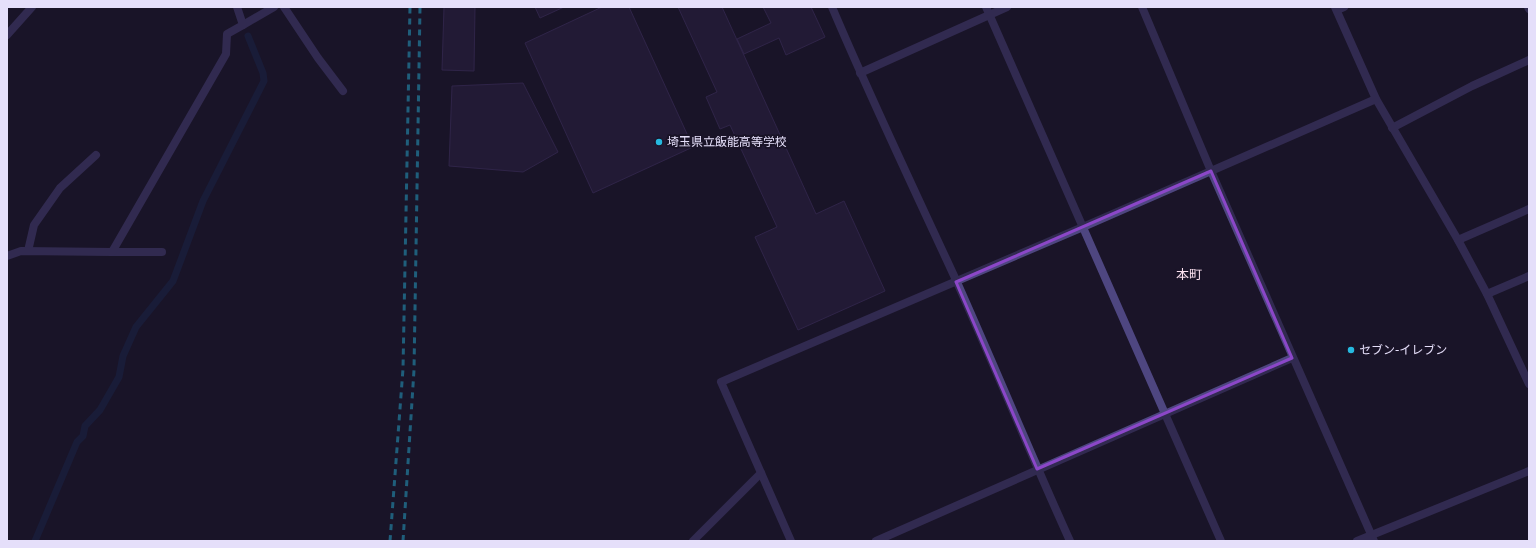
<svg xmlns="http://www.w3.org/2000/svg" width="1536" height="548" viewBox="0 0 1536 548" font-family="'DejaVu Sans','Noto Sans JP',sans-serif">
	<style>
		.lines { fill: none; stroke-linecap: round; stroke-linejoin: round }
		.stream { stroke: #19274c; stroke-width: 7 }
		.building { fill: #2e2346; stroke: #49386f }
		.service { stroke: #4e4680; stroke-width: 8 }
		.minor { stroke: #4e4680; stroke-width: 8 }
		.tertiary { stroke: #4e4680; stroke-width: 8 }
		.rail { stroke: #26b9e0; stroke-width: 3; stroke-dasharray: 6 5; stroke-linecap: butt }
		.marked { fill: none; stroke: #8b47c8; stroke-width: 3; stroke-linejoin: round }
		.poi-dot { fill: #26b9e0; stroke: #1a1428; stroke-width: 1.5 }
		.labels { text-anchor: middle; stroke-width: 4; stroke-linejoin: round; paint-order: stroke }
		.poi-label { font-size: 12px; fill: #e5dffa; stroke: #1a1428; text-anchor: start }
		.neighbourhood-label { font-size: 13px; fill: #fbe1ef; stroke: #1a1428 }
	</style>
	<rect width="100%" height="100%" fill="#1a1428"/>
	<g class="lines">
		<polyline class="stream" points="35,541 77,442 83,436 85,426 100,410 119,377 123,356 136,327 173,281 203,201 264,81 263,73 248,36"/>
	</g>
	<g class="building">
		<polygon points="444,7 475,7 474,71 442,70"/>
		<polygon points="535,7 564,7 540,18"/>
		<polygon points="602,7 629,7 693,147 593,193 525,43"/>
		<polygon points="678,7 722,7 816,214 844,201 885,291 798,330 755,237 777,227 730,125 720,129 706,97 717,92"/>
		<polygon points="763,7 811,7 825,37 786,55 779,38 744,54 737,39 771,23"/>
		<polygon points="523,83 558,152 523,172 449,166 452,86"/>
	</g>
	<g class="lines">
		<g class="service">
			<polyline points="1528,7 1529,9"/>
			<polyline points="1337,10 1344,7"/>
			<polyline points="1392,128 1472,86 1529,60"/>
			<polyline points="1487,294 1529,276"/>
			<polyline points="693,541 761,473"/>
		</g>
		<g class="minor">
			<polyline points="284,7 318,58 343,91"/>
			<polyline points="986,7 1221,541"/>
			<polyline points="1142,7 1211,171 1374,541"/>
			<polyline points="1335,7 1376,99 1458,240 1487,294 1529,384"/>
			<polyline points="243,25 274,7"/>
			<polyline points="7,35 32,7"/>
			<polyline points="860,73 1007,7"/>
			<polyline points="1458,240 1529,209"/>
			<polyline points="28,251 34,225 60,188 96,155"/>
			<polyline points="112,252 162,252"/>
			<polyline points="7,256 21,251 112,252 226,54 227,34 243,25 237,7"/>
			<polyline points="791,541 721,382 1083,227 1376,99"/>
			<polyline points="876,541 1292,358"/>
			<polyline points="1357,541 1529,471"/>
		</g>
		<path class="tertiary" d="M832,7c39,92 82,182 124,273 39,87 75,175 114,261"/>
		<g class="rail">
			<polyline points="390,541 403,369 410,7"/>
			<polyline points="403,541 414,370 420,7"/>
		</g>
	</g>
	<path d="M0 0H1536V548H0ZM1211,171l81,187 -255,111 -81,-187z" fill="#1a1428" fill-opacity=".55" fill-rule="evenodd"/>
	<path class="marked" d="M1211,171l81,187 -255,111 -81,-187z"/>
	<g class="poi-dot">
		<circle cx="659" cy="142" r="4"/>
		<circle cx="1351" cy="350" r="4"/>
	</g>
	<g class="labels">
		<g class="poi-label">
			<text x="667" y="146">埼玉県立飯能高等学校</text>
			<text x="1359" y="354">セブン-イレブン</text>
		</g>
		<g class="neighbourhood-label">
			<text x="1189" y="279">本町</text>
		</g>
	</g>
	<rect width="1536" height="548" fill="none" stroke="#e5dffa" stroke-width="16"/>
</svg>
